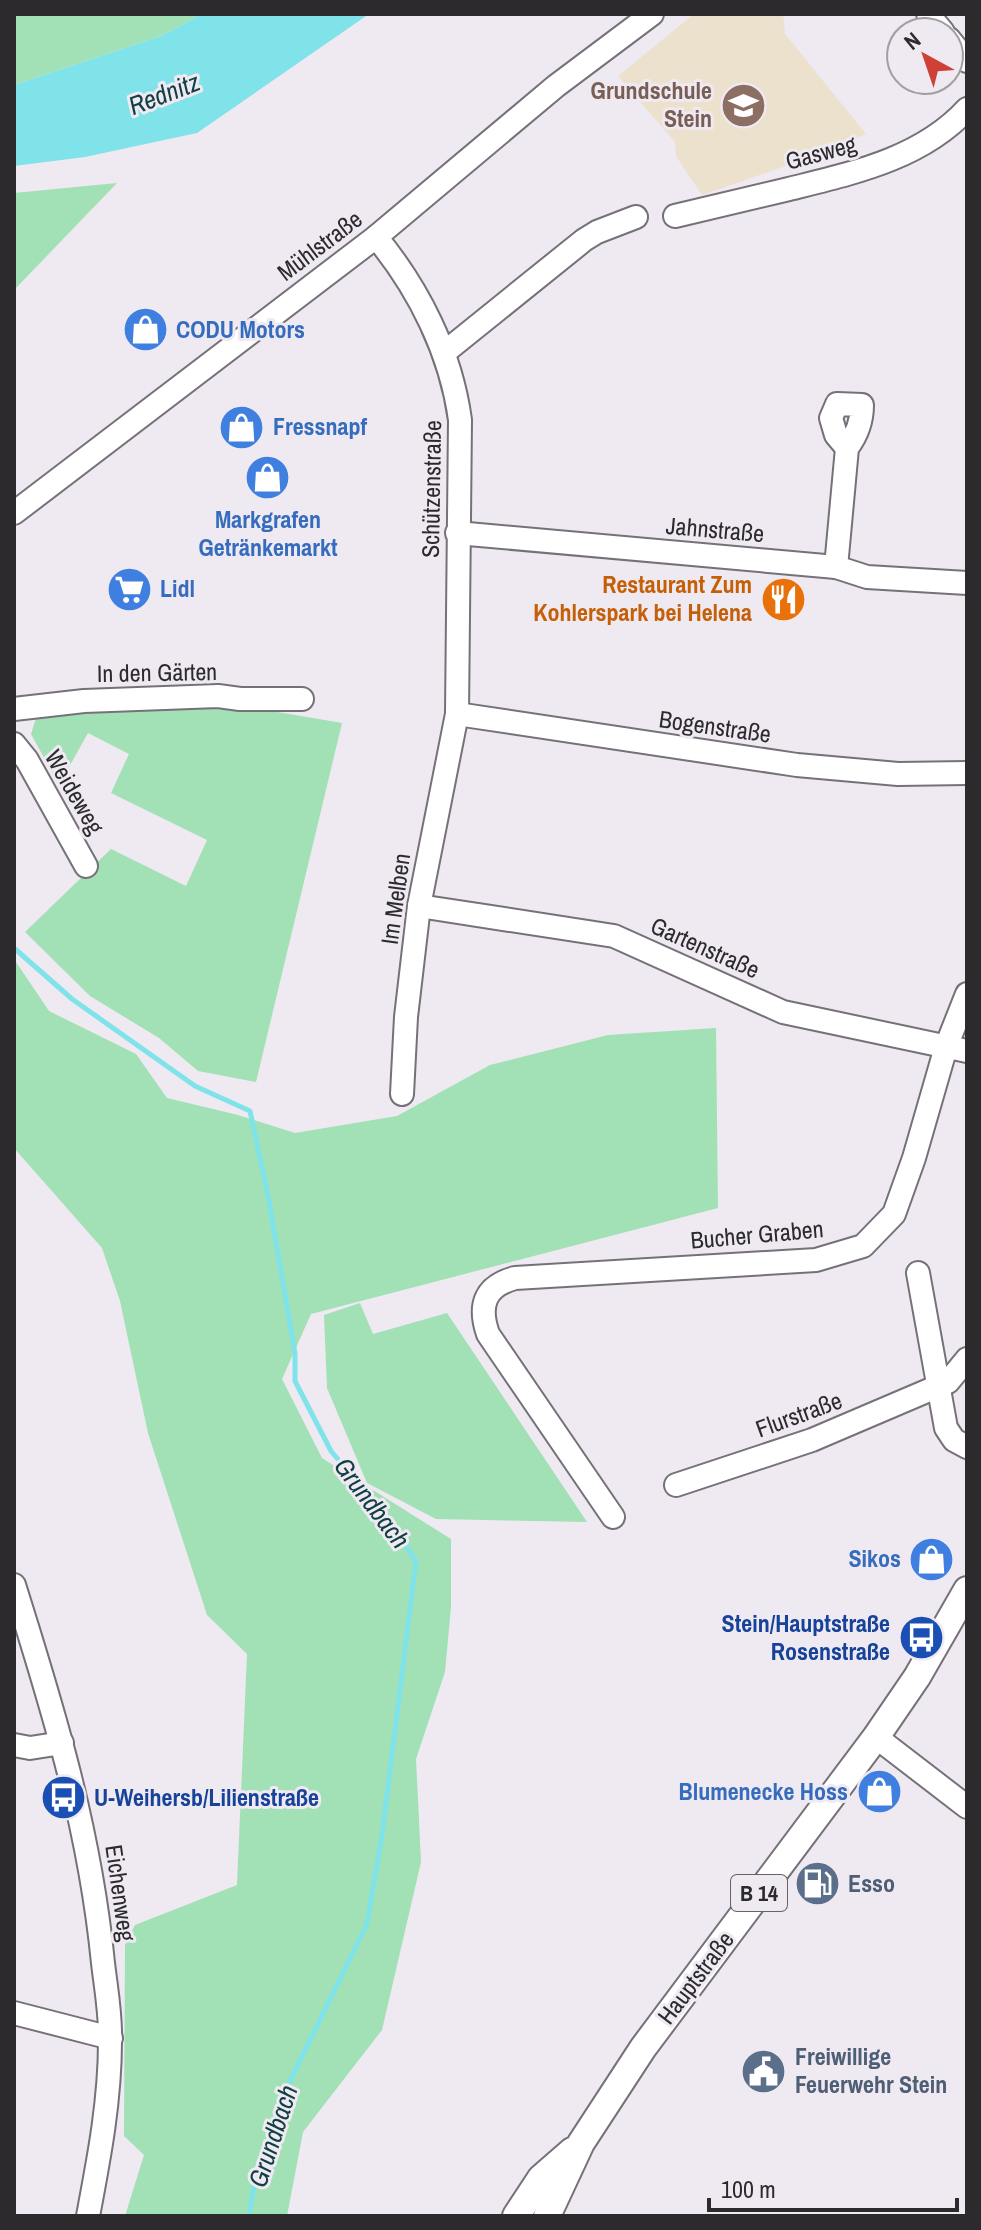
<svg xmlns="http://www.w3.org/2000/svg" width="981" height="2230" viewBox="0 0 981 2230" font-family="'Archivo Narrow',sans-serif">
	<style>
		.education { fill: #ebe1cc }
		.green { fill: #a1e1b5 }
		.water { fill: #7fe3e9 }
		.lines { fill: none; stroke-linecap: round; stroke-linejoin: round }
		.stream { stroke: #7fe3e9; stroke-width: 5 }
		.minor-casing { stroke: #767179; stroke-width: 26 }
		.major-casing { stroke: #767179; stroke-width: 30 }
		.minor { stroke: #fff; stroke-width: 22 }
		.major { stroke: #fff; stroke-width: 26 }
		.labels { text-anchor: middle; stroke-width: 6; stroke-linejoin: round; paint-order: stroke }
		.shield { fill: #efe9f2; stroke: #666368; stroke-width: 2 }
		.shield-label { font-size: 22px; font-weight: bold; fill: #2c2a2d }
		.education-label { font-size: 24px; font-weight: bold; fill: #785e54; stroke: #efe9f2; text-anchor: end }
		.street-label { font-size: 24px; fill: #2c2a2d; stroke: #efe9f2 }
		.shop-label { font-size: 24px; font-weight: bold; fill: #366cbe; stroke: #efe9f2; text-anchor: start }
		.food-label { font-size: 24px; font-weight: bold; fill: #c56008; stroke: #efe9f2; text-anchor: end }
		.transit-label { font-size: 24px; font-weight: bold; fill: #164399; stroke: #efe9f2; text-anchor: end }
		.service-label { font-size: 24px; font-weight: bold; fill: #4e5e75; stroke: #efe9f2; text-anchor: start }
		.water-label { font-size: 26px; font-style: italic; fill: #104043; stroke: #efe9f2 }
	</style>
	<rect width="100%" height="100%" fill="#efe9f2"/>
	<polygon class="education" points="694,14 783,14 785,34 866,134 817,155 702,195 676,156 675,142 618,76"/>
	<g class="green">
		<polygon points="14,14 202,14 161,36 14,85"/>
		<polygon points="117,183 14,290 14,193"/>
		<polygon points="231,704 342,723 256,1082 198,1071 159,1038 90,996 25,932 111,849 186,886 207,840 111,793 129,754 88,733 59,785 31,734 37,715 125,706"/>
		<polygon points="14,959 49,1011 136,1054 167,1098 238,1115 295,1133 397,1116 490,1065 608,1035 716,1028 718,1208 311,1314 282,1379 322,1458 451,1539 451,1607 445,1672 416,1759 421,1862 382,2030 303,2132 287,2216 125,2216 144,2155 124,2136 125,1945 135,1925 237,1885 247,1654 207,1615 148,1433 120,1301 102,1248 14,1148"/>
		<polygon points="360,1303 373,1334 447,1313 587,1522 436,1519 367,1483 327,1388 324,1315"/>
	</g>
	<polygon class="water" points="202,14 369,14 197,133 85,157 14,166 14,85 161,36"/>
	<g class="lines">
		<polyline class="stream" points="14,948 72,999 195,1086 250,1111 268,1196 295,1353 295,1381 331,1451 387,1518 416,1561 382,1835 367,1924 283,2095 256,2175 249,2216"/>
		<defs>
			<g id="minor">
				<polyline points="928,14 943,32"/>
				<polyline points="949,39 967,61"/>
				<path d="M675,216c38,-9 76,-18 114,-27 64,-16 132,-30 178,-80"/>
				<path d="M376,237c43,52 75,116 84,183l-3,294 -38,192 -13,111 -4,77"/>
				<polyline points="445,352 584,240 597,232 636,217"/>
				<polyline points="14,513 376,237 556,86 652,14"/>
				<polyline points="457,533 836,567 867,577 967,583"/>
				<path d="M836,567l11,-119c10,-13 15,-26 15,-43l-25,-1 -6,14 5,17 11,13"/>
				<polyline points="14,709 84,701 218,696 240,699 302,699"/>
				<polyline points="457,714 797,765 898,774 967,773"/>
				<polyline points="14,744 27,760 86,866"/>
				<polyline points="419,906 614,936 783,1012 967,1051"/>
				<polyline points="918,1273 946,1428 954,1440 967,1447"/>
				<polyline points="676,1485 812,1440 948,1382 967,1359"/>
				<path d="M613,1517l-125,-183c-10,-29 -3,-48 27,-56l301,-18 47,-14 31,-32 20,-56 32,-111 21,-53"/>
				<path d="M14,1585c40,127 76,245 89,378 3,26 8,52 7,78 0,60 -11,117 -22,175"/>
				<polyline points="876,1737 967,1807"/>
				<polyline points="14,1745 30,1748 62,1743"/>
				<polyline points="14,2013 111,2038"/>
			</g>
			<g id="major">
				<polyline points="516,2216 541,2178 572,2151"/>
				<polyline points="547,2216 581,2143 643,2048 876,1737 917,1677 967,1590"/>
			</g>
		</defs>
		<use href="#minor" class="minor-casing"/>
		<use href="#major" class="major-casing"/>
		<use href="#minor" class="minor"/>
		<use href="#major" class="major"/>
	</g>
	<defs>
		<symbol id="school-disc" viewBox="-11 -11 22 22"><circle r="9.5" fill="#8d6e63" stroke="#efe9f2"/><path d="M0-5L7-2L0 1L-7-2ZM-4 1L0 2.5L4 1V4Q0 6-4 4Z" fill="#fff"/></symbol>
		<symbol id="shop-disc" viewBox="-11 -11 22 22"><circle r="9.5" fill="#3f7fe0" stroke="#efe9f2"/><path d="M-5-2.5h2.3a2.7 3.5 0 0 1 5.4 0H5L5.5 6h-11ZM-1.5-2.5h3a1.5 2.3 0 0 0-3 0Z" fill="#fff"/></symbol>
		<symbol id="supermarket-disc" viewBox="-11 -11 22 22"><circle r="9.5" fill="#3f7fe0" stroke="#efe9f2"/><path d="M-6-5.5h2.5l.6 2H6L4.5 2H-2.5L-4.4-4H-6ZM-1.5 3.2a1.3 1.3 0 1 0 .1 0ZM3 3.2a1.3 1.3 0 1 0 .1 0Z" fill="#fff"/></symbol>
		<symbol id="restaurant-disc" viewBox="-11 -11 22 22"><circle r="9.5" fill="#e8710a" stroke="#efe9f2"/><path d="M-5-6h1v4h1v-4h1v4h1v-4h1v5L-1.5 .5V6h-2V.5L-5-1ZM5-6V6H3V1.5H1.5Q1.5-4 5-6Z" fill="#fff"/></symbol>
		<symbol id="bus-disc" viewBox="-11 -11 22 22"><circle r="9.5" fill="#1a4fb4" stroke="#efe9f2"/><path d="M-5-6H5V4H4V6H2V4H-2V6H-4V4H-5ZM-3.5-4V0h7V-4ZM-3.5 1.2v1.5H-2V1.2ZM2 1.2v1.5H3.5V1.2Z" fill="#fff"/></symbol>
		<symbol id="fuel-disc" viewBox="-11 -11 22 22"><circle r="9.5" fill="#5c6f8a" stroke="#efe9f2"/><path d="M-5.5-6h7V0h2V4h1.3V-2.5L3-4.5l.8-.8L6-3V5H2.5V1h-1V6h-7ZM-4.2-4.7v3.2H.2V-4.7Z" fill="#fff"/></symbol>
		<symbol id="civic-disc" viewBox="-11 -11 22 22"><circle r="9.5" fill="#5c6f8a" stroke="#efe9f2"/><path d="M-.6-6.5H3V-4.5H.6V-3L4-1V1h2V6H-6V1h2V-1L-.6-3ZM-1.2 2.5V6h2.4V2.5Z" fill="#fff"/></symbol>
	</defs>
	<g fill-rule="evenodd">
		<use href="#school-disc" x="718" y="80" width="51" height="51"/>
		<use href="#shop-disc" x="120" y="304" width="51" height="51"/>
		<use href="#shop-disc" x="216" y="402" width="51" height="51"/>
		<use href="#shop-disc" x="242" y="452" width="51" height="51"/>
		<use href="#supermarket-disc" x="104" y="564" width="51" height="51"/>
		<use href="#restaurant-disc" x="758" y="574" width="51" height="51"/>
		<use href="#shop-disc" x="906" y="1534" width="51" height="51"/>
		<use href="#bus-disc" x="896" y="1612" width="51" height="51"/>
		<use href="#shop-disc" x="854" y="1766" width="51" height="51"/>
		<use href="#bus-disc" x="38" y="1772" width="51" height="51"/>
		<use href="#fuel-disc" x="792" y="1858" width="51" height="51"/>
		<use href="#civic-disc" x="738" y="2046" width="51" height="51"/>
	</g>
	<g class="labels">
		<rect class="shield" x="731" y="1875" width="56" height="36" rx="6"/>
		<g class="shield-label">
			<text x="759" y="1901">B 14</text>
		</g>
		<g class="education-label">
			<text x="712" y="99">Grundschule<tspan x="712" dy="28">Stein</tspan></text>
		</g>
		<g class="street-label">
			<text transform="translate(821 153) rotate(-15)" y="8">Gasweg</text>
			<text transform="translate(320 246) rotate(-37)" y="8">Mühlstraße</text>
			<text transform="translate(432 489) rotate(-89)" y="8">Schützenstraße</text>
			<text transform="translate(715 530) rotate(5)" y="8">Jahnstraße</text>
			<text transform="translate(157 673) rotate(-1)" y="8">In den Gärten</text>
			<text transform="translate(715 727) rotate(8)" y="8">Bogenstraße</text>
			<text transform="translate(74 792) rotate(60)" y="8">Weideweg</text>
			<text transform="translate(396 899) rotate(-82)" y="8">Im Melben</text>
			<text transform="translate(705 948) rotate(24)" y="8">Gartenstraße</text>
			<text transform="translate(757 1235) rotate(-5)" y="8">Bucher Graben</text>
			<text transform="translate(799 1415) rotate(-20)" y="8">Flurstraße</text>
			<text transform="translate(120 1893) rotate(82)" y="8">Eichenweg</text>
			<text transform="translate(696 1978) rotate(-53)" y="8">Hauptstraße</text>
		</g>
		<g class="shop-label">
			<text x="176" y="338">CODU Motors</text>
			<text x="273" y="435">Fressnapf</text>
			<text x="268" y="528" text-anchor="middle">Markgrafen<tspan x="268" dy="28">Getränkemarkt</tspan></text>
			<text x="160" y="597">Lidl</text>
			<text x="901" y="1567" text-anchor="end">Sikos</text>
			<text x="848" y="1800" text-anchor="end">Blumenecke Hoss</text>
		</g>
		<g class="food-label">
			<text x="752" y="593">Restaurant Zum<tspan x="752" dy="28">Kohlerspark bei Helena</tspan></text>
		</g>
		<g class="transit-label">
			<text x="890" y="1632">Stein/Hauptstraße<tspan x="890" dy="28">Rosenstraße</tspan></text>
			<text x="94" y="1806" text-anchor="start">U-Weihersb/Lilienstraße</text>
		</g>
		<g class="service-label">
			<text x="848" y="1892">Esso</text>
			<text x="795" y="2065">Freiwillige<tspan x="795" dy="28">Feuerwehr Stein</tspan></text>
		</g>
		<g class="water-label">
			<text transform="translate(164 94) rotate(-21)" y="9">Rednitz</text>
			<text transform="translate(372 1503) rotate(53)" y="9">Grundbach</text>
			<text transform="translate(273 2136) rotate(-72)" y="9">Grundbach</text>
		</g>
	</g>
	<rect width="981" height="2230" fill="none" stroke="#2c2a2d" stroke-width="32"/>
	<g transform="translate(925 56) rotate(320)"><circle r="38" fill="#efe9f2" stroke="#a19da3" stroke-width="2"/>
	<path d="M0-6L14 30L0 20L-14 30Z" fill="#cf4136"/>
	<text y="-12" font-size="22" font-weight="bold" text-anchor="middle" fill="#2c2a2d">N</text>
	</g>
	<path d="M709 2198v12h248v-12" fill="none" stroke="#2c2a2d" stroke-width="4"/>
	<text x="721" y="2198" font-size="24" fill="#2c2a2d" stroke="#efe9f2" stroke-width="6" paint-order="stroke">100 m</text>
</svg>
